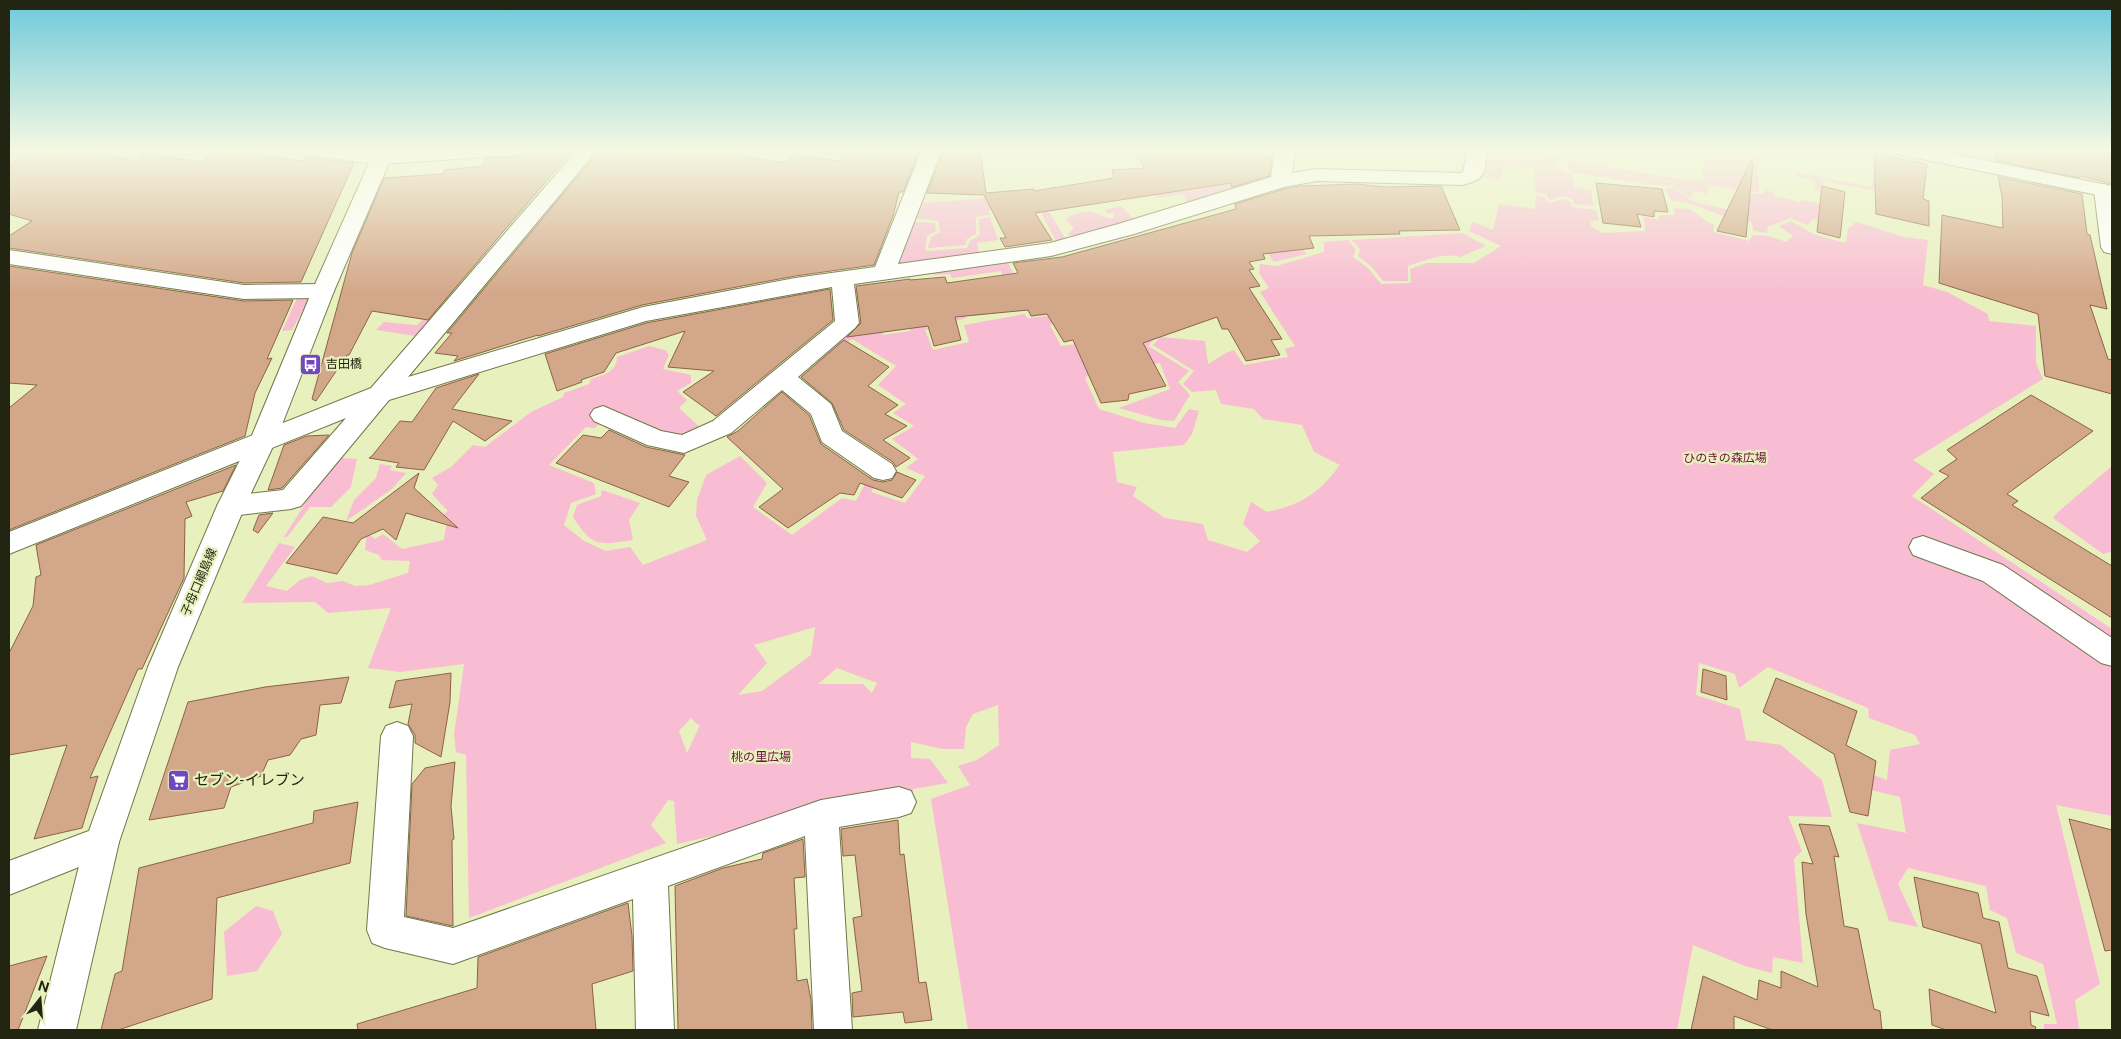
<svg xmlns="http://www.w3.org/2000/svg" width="2121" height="1039" viewBox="0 0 2121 1039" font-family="'Public Sans','Noto Sans JP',sans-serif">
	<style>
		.green { fill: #f8bdd2; fill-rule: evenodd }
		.building { fill: #d3a789; stroke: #8b6347 }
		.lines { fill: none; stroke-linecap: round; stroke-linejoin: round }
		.street-casing { stroke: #707749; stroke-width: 2 }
		.secondary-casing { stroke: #707749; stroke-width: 2 }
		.street { fill: #fff; fill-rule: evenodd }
		.secondary { fill: #fff; fill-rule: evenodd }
		.labels { text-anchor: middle; stroke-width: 4.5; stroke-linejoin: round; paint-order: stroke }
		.poi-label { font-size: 12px; fill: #222512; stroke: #e8f0be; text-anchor: start }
		.park-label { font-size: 12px; fill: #6e1240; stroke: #e8f0be }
		.street-label { font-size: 12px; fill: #222512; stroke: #e8f0be }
		.near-poi-label { font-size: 15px; fill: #222512; stroke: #e8f0be; text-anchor: start }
	</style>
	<rect width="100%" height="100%" fill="#e8f0be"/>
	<g class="green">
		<polygon points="1490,149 1523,149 1557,155 1558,168 1572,175 1575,188 1591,189 1593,206 1574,204 1572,199 1563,196 1549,200 1546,194 1536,193 1533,169 1504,165 1501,180 1479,178 1485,170"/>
		<path d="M1708,149h39l10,8 2,35 -16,-1 -34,-6 -2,9 -14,-3 -2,7c-13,-10 -22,-15 -39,-13l-76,-12 -9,-5 -1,-9 99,18 38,4v-28h5z"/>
		<polygon points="1796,172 1871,187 1872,179 1911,188 1893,194 1823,181 1821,191 1815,190 1815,181 1794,176"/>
		<polygon points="1235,177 1238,184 1263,182 1191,203 1186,201 1184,194 1156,198 1153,184"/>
		<polygon points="1665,188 1674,188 1694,202 1735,211 1745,194 1763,194 1764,190 1775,192 1773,196 1800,202 1801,200 1823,204 1825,220 1813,219 1807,225 1790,218 1768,227 1767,233 1754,231 1751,221 1727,217 1688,203 1671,200"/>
		<path d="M1536,195l8,2 5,6 14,-4 7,2 2,6 24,3 3,10 -9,1 1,6 12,6 42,-2 -1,-14 15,3v-5h16l-1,-7 16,1 19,14 5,1 -1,8 36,9 4,-6 15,1 18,6 7,-6 -14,-10 12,-5 22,13 33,9 2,-14 8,-7 48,15 24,3 -5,45 24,7 41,22 1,7 47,5v37l7,16 -130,81 21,14 -22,22 200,133v187l-56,-11 44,179 -25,16 4,30h-35v-6h13l-14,-60 -27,-11 -9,-35 -17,-8 -4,-24 -78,-18 -10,16 20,43 -29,-6 -32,-98 49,10 -6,-36 -58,-14 20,-12 25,9 3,-30 30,-6 -5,-9 -46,-17 -1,-10 -100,-41 -29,21 -4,-14 -36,-11 -3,32 44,14 6,31 35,5 41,35 10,37 -44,-1 14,35 -8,8 9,104 -30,-6 -1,16 -27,-7 -52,-21 -16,85h-709l-37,-231 39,-14 -12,-19 19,-6 22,-15 -1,-40 -25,9 -7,13 -2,22h-21l-32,-7v16l19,1 18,24 -35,6v5l-84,15 -152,35 -3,-43 -6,-1 -17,25 15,18 -197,75 -3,-163 -10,-3 -2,-17 10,-71 -64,8 -32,-4 23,-60 -63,5 -13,-11 -73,1 37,-60 16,4 -29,39 21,5 13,-11 12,-4 15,7 16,-2 12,5 14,-1 39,-12 2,-12 -28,-1 -3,-5 -14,-5 2,-17 8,6 8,-5 19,15 42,-9 3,-22 -7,-1 8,-6 -16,-17 6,-9 -6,-7 19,-11 22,-22 12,2 46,-35 32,-15 1,-4 25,-9 2,-5c12,-4 26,-7 26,-22l32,-11 16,4 4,5 -6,14 28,6v8l-14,8 10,9 -8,8 24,22 -16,8 -85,-17 -7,7 -9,-1 -37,38 45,18 2,11 -25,9 -7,22 20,16 22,10 24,-4 13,18 64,-25 -11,-24 1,-16 9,-25 34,-19 27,27 -14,24 39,28 50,-37 14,3 13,-25 10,2 -8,14 34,11 20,-27 -19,-8 12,-9 -26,-20 22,-13 -21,-13 13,-9 -28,-19 18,-19 -44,-27 -41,27 -1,-5 45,-38 22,-5 6,17 27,-4 1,-7 49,-20 6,14 -41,12 8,20 36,-8 -5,-17 61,-11 2,4 32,-3 2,5 -11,5 11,21 45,-6 3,19 -24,19 14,31 45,14 31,5 14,-19 10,2 -7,23 -8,11 -71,7 4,30 20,5 -4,9 32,22 38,6 5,16 39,12 13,-11 -17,-17 8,-22 16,10c36,-8 51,-18 73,-47l-26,-13 -12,-27 -39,-6 -9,-10 -33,-5 -5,-14 -24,2 -9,-8 11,-13 -41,-26 7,-8 45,4 3,23 18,-11 8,-3 10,15 44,-8 -3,-8 10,-3 -35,-54 9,-4 -10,-15 1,-9 17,2 47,-14v-10l24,-2 8,10 -3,7 15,11 13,16 30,-1 -1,-14 17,-6h47l27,-17 -32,-15 4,-9 20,8 6,-26 36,5zM815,627l-4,28 -49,36 -24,4 29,-32 -13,-18zM837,668l40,15 -5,10 -9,-9h-45zM691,718l7,7h2l-13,28 -8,-22z"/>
		<polygon points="989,198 990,215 976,217 976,234 967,239 965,245 928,248 931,237 940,232 938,221 917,218 923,203"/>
		<polygon points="1044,203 1065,238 1056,241 1037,205"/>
		<path d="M1121,206l13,13 -51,16h-16l7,-7 -9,-9c8,-4 18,-9 28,-7 8,2 11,7 20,6l2,-5 -7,1 -4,-4z"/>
		<polygon points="990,217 998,240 977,243 979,253 899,264 915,222 935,223 936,231 927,236 925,251 967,248 970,241 980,235 979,219"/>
		<path d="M1462,233l24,13 -26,11c-16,-5 -37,4 -52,9v15h-25l-10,-13 -15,-12 2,-7 -8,-9z"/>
		<polygon points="1298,241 1306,254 1274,262 1261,244"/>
		<polygon points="1008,263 1019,285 1008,294 1001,271 952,278 950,274 934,275 933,272"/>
		<polygon points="310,297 292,330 282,331 297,298"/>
		<polygon points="438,314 416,336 376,330 384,322 417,325 423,320"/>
		<polygon points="1154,339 1148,346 1189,371 1178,382 1190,395 1174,421 1161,420 1119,408 1170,389 1160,363 1097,374 1147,360 1144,343 1114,346"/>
		<polygon points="341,458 357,459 351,487 331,507 310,507 287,537 284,537 310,496"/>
		<polygon points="380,464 392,466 390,470 406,473 392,489 346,521 354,500 376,478"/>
		<polygon points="2112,466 2112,554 2110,552 2103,554 2053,518 2058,512"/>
		<path d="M602,490l38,13 -11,17 4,20c-34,5 -40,8 -60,-23l4,-12 24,-9z"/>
		<polygon points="256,906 273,911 282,934 257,971 227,976 224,932"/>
	</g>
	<g class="building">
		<polygon points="34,149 68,149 137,161 146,154 202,162 215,150 303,161 305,158 354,163 301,282 244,283 9,248 9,236 32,221 9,214 9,165"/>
		<polygon points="676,149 737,149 736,155 786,163 792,155 840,161 844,154 878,156 881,150 919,152 903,192 899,192 893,216 874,265 795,276 642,305 538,336 538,335 454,361 458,356 435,353 452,333 447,333 598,152 614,150 613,153"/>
		<polygon points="980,149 986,193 1034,189 1034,191 1114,178 1112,170 1144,168 1134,149 1240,149 1272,157 1269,176 1232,187 1231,183 1035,213 1052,240 1005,247 1000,238 1006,238 984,195 927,193 944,150"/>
		<polygon points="1994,149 2084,149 2112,156 2112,184 2080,176 2080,178 1996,161"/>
		<polygon points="572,151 428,320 372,311 349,355 347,355 316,401 312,399 352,253 384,178 443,174 444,170 483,166 485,159"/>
		<polygon points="1874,154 1927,164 1923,199 1929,201 1929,226 1876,214"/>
		<polygon points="1751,161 1753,162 1746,237 1717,231"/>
		<polygon points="1998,177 2082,194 2087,234 2090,235 2107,309 2090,305 2108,359 2112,360 2112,394 2045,376 2038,314 1939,283 1942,215 2003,228 2002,196"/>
		<polygon points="1596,183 1662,189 1668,212 1654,211 1654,217 1637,214 1641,227 1603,223"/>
		<polygon points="1357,184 1385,187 1441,186 1460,230 1399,231 1400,234 1309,236 1314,248 1263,254 1265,259 1249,262 1254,269 1249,270 1260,286 1249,288 1282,339 1271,340 1280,355 1246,361 1228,329 1222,329 1217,317 1143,343 1166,386 1129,394 1128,400 1101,403 1073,340 1064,342 1047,314 1031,316 1028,310 955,317 961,340 934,346 928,326 847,337 861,323 856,286 910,279 910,280 945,277 947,283 1018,273 1013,263 1062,257 1236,209 1235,204 1284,189 1300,186"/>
		<polygon points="1822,186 1845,192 1840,238 1817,232"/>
		<polygon points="9,266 244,301 293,300 267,359 272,358 255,393 245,436 9,530 9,408 37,385 9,383"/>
		<polygon points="830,289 833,320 716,416 683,392 714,371 668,367 685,331 616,353 604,372 581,380 582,382 557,391 545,354 646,323"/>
		<polygon points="844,340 889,367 868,386 898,405 885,414 907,426 883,440 910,458 896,467 893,462 844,430 832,403 801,377"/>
		<polygon points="479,374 452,409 512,421 485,441 453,421 424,470 396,467 399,463 369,458 372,456 400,421 412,422 436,388"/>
		<polygon points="782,392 809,415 821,444 873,480 883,482 892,480 897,472 916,480 902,498 860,483 854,495 840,493 788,528 759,507 783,489 727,437 738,431"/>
		<polygon points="2031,395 2093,431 2007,494 2018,501 2012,505 2112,566 2112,618 1921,498 1949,476 1939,471 1957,459 1947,450"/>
		<polygon points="609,430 646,447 685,455 669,476 689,482 669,507 556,463 583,435 601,438"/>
		<polygon points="329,435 282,488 268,490 284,445 307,436"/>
		<polygon points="236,465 223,491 186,502 192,516 185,519 184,578 142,669 138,669 90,778 98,776 82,828 34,839 67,745 9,755 9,653 33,606 36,577 41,575 36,545"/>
		<polygon points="419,473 414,488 458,528 406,513 396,540 383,529 361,539 337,574 286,563 323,517 353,523"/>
		<polygon points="273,513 258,533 253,530 259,515"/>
		<polygon points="1703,669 1726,676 1727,700 1701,692"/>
		<polygon points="451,673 450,702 441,757 415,743 415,735 408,724 412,704 389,708 396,681"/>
		<polygon points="349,677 341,703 320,705 316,735 301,739 290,755 268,760 261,776 231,787 224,808 149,820 188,702 265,687"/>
		<polygon points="1776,678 1857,711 1846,745 1876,761 1868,816 1850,812 1834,754 1763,712"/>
		<polygon points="455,762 451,806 454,839 452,840 453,926 406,916 412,784 425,768"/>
		<polygon points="358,802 350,863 217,898 212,999 118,1030 101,1030 115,974 122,971 139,868 313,823 314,811"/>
		<polygon points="2069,819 2112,830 2112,950 2105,951"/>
		<polygon points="898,820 900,855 904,854 919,983 926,982 932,1020 905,1023 903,1012 853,1017 852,993 862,991 853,918 862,916 855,855 843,856 841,829"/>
		<polygon points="1799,824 1829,826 1839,857 1834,856 1844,926 1858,929 1874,1009 1880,1011 1882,1030 1772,1030 1734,1016 1734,1030 1691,1030 1703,976 1757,1000 1759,980 1781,988 1781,971 1818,987 1806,914 1802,862 1813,864"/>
		<polygon points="803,839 805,877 794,878 797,929 794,929 797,981 807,979 811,1000 812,1030 678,1030 675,886 723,868 762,859 763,853"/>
		<polygon points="1914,877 1978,893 1983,918 1999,922 2008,968 2037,976 2049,1016 2030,1011 2031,1025 2036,1027 2035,1030 1946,1030 1932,1025 1929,989 1996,1013 1981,944 1923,927"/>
		<polygon points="628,903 632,936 633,971 592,984 596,1030 358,1030 357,1024 477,988 478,957"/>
		<polygon points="47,956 18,1030 9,1030 9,966"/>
	</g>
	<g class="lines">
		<defs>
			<g id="street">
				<polygon points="433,149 526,149 523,153 516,155 380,164 373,162 370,158 373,154 380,152"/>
				<path d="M578,149h20l-190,228 235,-70 152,-29 80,-11 47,-118h20l-44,115 152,-21 68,-19 153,-47 4,-28h20l-3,24 25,-4 144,4 2,-1 5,-23h20c-5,24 0,30 -26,36l-145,-4 -33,6 -150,47 -83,22 -197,28 5,39 -4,5 -57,49 33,27 11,27 50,33 4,7 -4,7 -9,2 -9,-2 -52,-36 -11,-28 -29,-24 -51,43 -47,20 -37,-8 -53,-24 -4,-6 4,-6 9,-3 58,25 21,4 31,-14 122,-100 -3,-34 -186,34 -257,79 -88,106 -10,3 -60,7 -10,-3 -4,-7 4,-7 10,-3 52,-6 63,-72 -337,136v-22l362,-144z"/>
				<polygon points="2104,184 2112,187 2112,254 2104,252 2101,247 2094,190 2097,186"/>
				<polygon points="9,250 244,285 323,284 331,286 334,291 331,296 323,298 244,299 9,264"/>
				<polygon points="1923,536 2003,565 2112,638 2112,666 2101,663 1983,581 1913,555 1909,547 1913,539"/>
				<polygon points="397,722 408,726 413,736 404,917 453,928 821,800 899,787 911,791 916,802 911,813 899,817 839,827 852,1030 814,1030 805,836 668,886 674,1030 636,1030 633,899 453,964 385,948 372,943 367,930 381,736 386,726"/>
				<polygon points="102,826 114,831 119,842 114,853 9,895 9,861"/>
			</g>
			<g id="secondary">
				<polygon points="295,149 351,149 374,151 375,149 395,149 334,291 276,440 245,506 178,667 119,842 76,1030 38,1030 85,842 148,667 217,506 250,440 312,291 369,163 305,155 298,153"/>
				<polygon points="1892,149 1929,149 2112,186 2112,198 1902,155 1895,153"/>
			</g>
		</defs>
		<use href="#street" class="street-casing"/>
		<use href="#secondary" class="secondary-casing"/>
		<use href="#street" class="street"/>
		<use href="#secondary" class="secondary"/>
	</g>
	<linearGradient id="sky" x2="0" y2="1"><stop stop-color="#6dc9db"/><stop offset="0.51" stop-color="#f5f8e2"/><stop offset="1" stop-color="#f5f8e2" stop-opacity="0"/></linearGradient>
	<rect width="2121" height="294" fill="url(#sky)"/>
	<defs>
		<symbol id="bus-square" viewBox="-11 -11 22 22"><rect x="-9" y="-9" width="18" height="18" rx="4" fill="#7248c0" stroke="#e8f0be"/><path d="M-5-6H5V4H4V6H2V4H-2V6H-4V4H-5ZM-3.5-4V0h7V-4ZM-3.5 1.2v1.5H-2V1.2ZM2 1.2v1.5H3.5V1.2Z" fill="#fff"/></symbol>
		<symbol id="supermarket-square" viewBox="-11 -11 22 22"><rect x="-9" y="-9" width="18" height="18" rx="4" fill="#7248c0" stroke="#e8f0be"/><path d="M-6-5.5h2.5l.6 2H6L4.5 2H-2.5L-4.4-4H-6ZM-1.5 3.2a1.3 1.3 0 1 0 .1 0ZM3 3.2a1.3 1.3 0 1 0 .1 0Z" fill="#fff"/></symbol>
	</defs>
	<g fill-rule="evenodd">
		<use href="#bus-square" x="298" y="352" width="25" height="25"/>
		<use href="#supermarket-square" x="166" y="768" width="25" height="25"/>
	</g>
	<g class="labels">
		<g class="poi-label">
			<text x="326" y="368">吉田橋</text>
		</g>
		<g class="park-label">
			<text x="1725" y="462">ひのきの森広場</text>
			<text x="761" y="761">桃の里広場</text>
		</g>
		<g class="street-label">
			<text transform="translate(199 582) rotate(-67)" y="4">子母口綱島線</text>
		</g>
		<g class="near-poi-label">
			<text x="194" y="785">セブン-イレブン</text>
		</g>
	</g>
	<rect width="2121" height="1039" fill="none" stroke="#222512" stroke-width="20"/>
	<g transform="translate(40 999) rotate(17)" stroke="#e8f0be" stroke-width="4" paint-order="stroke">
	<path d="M0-4L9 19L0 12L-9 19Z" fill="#222512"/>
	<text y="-8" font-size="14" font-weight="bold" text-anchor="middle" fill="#222512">N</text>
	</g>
</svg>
